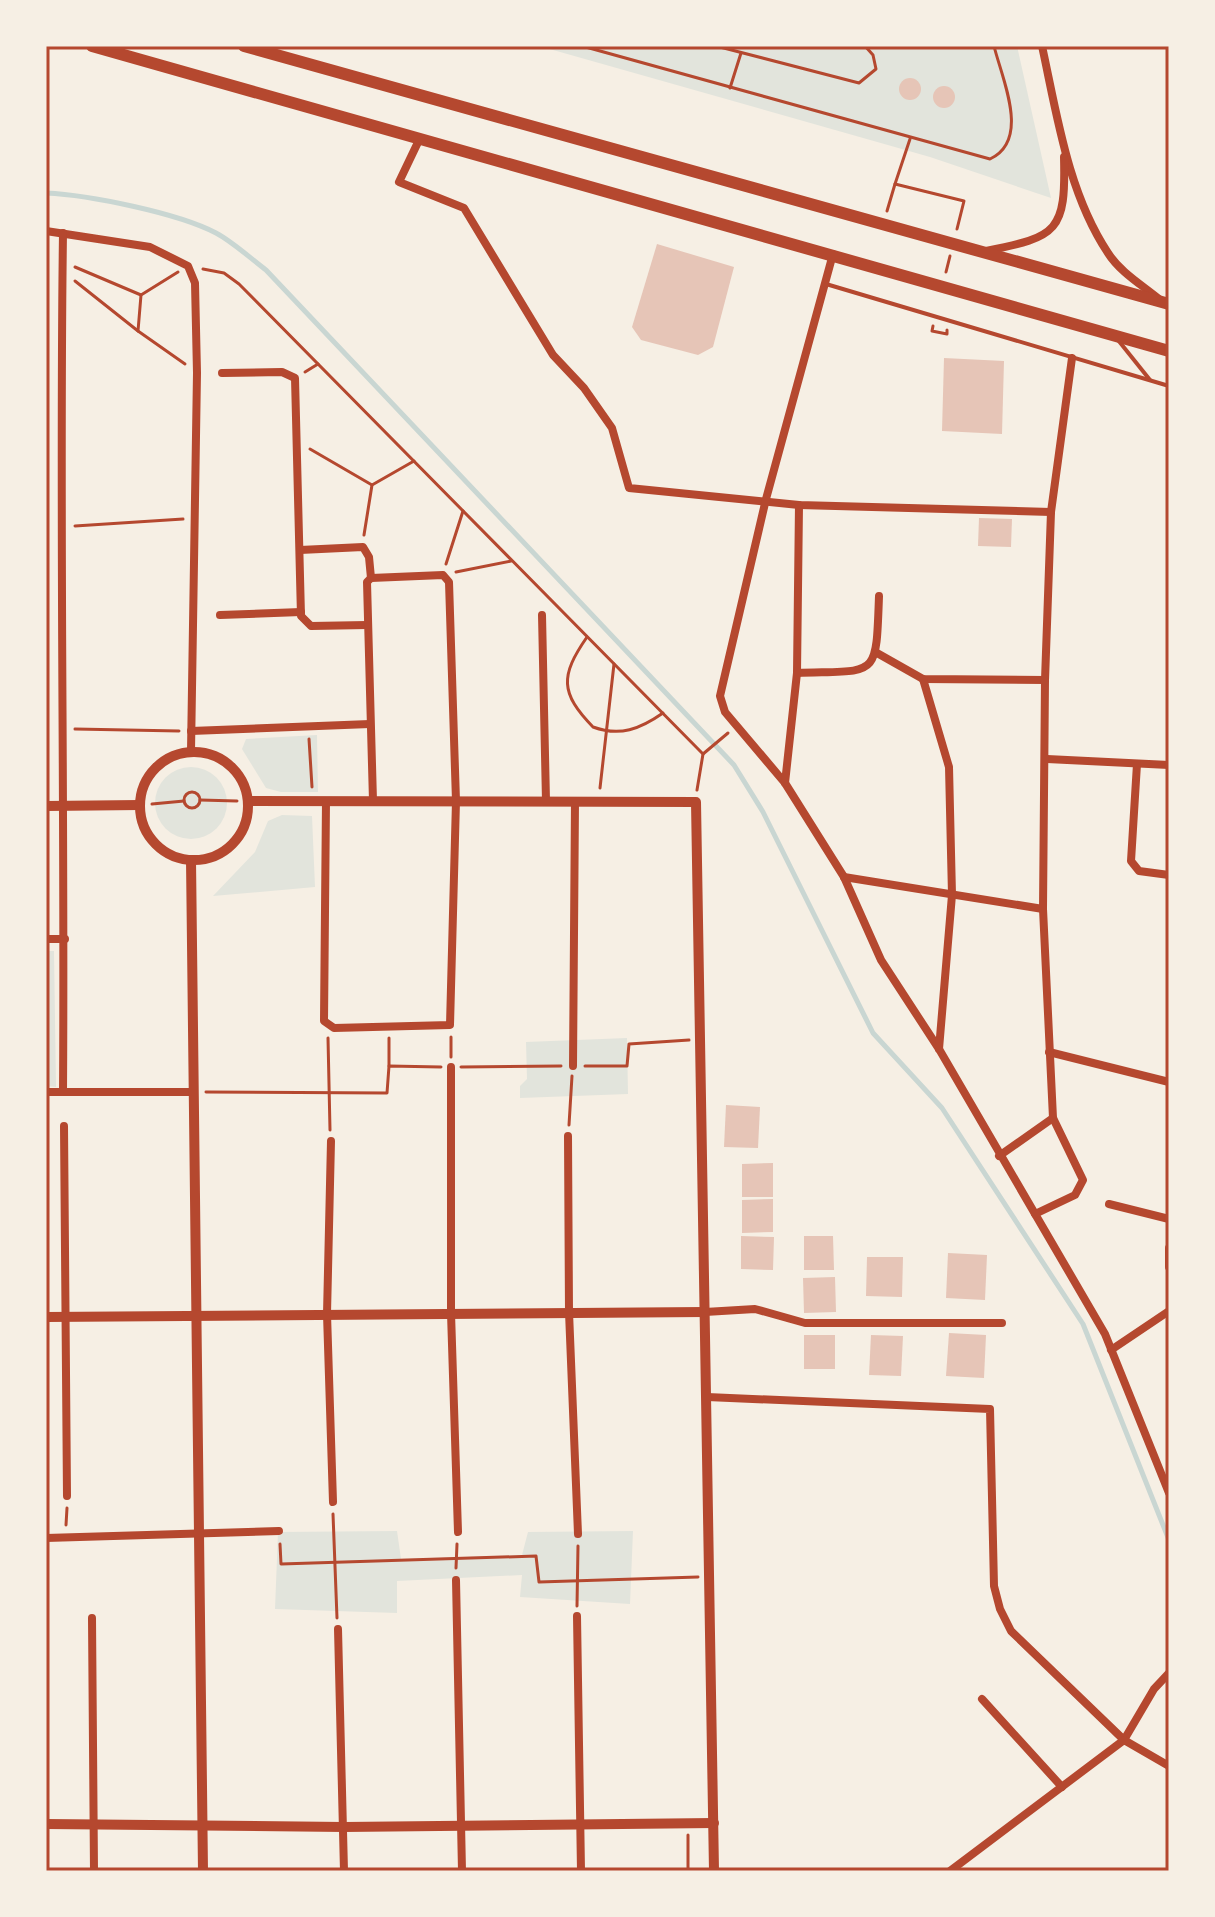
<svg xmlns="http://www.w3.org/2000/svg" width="1215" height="1917" viewBox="0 0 1215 1917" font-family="'Open Sans',sans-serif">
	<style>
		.green { fill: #e2e4dc }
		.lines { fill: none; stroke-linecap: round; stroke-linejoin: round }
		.stream { stroke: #c9d6d2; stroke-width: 5 }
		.building { fill: #e6c5b7 }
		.path { stroke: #b5482f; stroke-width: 3 }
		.service { stroke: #b5482f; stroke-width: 4 }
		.minor { stroke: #b5482f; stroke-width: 8 }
		.tertiary { stroke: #b5482f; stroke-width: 10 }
		.primary { stroke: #b5482f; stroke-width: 12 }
		.neatline { fill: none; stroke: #b5482f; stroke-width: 3 }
	</style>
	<rect width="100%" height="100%" fill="#f6efe4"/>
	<g class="green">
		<polygon points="539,46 1017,46 1051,198 930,157"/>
		<polygon points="317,735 318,792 281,792 266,788 242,749 246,739"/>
		<circle cx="191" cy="803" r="36"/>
		<polygon points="282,815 312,816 315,887 213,896 255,852 268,821"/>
		<polygon points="46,951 54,951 56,1087 46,1086"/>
		<polygon points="627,1038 628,1094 520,1098 520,1086 527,1079 526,1042"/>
		<polygon points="397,1531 401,1559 522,1555 528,1532 633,1531 630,1604 520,1597 522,1575 397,1581 397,1613 275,1609 278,1532"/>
	</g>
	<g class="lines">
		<path class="stream" d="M46,193c43,2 132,20 170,40 17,9 34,25 50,37l468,495 29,47 110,221 69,75 141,216 86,216"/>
	</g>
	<g class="building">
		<circle cx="910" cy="89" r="11"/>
		<circle cx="944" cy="97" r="11"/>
		<polygon points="657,244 734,267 713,347 698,355 641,340 632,327"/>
		<polygon points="944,358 1004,361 1002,434 942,431"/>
		<polygon points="979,518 1012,519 1011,547 978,546"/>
		<polygon points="726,1105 760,1107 758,1148 724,1147"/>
		<polygon points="773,1163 773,1197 742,1197 742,1164"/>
		<polygon points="773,1199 773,1232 742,1233 742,1200"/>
		<polygon points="741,1236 774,1237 773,1270 741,1269"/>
		<polygon points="804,1236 833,1236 834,1270 804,1270"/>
		<polygon points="948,1253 987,1255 985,1300 946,1298"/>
		<polygon points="867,1257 903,1257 902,1297 866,1296"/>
		<polygon points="835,1277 836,1312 804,1313 803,1278"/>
		<polygon points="949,1333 986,1335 984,1378 946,1376"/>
		<rect x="804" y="1335" width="31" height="34"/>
		<polygon points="871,1335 903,1336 901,1376 869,1375"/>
	</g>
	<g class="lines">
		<g class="path">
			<path d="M582,46l408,113c41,-19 12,-80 4,-113"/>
			<polyline points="716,46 859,83 876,69 873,55 865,46"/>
			<polyline points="730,88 741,53"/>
			<polyline points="910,139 895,184 964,201 957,229"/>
			<polyline points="887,211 895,184"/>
			<polyline points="75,267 141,295"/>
			<polyline points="203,269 224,273 239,284 703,754 697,790"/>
			<polyline points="178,272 141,295 138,331 185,364"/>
			<polyline points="946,272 950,256"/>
			<polyline points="75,281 138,331"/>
			<polyline points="933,326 932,331 947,334 947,330"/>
			<polyline points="305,372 318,364"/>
			<polyline points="310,449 372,485"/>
			<polyline points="75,526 183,519"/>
			<polyline points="364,535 372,485 414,461"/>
			<polyline points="446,564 463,511"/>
			<polyline points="456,572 511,561"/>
			<path d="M587,637c-27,39 -27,56 6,90 27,10 47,2 70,-14"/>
			<polyline points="75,729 179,731"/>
			<polyline points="309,739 312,787"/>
			<polyline points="703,754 728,733"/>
			<polyline points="600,788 614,664"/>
			<circle cx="192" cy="800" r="8"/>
			<polyline points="200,800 237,801"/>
			<polyline points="152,804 184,801"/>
			<polyline points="451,1037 451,1057"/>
			<polyline points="328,1038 330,1130"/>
			<polyline points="389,1038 389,1066"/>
			<polyline points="585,1066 627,1066 629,1044 689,1040"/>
			<polyline points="461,1067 561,1066"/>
			<polyline points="206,1092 387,1093 389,1066 441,1067"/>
			<polyline points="569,1125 572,1076"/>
			<polyline points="333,1514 337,1618"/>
			<polyline points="66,1525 67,1508"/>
			<polyline points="280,1544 281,1564 536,1556 539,1582 698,1577"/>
			<polyline points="456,1568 457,1544"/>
			<polyline points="577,1606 578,1546"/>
			<polyline points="688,1871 688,1835"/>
		</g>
		<g class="service">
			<polyline points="826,284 1169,386"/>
			<polyline points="1118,340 1150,380"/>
		</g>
		<g class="minor">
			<path d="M1042,46c15,69 26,147 66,207 12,19 34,32 51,46"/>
			<polyline points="420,138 399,182 464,208 553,355 584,388 612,428 629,488 799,505 1051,512"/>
			<polyline points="46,231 150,247 188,266 195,283 197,373 191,751"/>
			<path d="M63,233c-4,286 2,573 0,859"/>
			<path d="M986,251c72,-14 80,-20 78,-94"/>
			<polyline points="833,254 766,499 720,696 725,712 785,783 844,877 881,960 939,1049 1105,1334 1169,1493"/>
			<polyline points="222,373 282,372 295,378 301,616 311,626 367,625"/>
			<polyline points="300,550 363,547 369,557 371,578"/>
			<polyline points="220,615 301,612"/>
			<polyline points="542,615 546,801"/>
			<polyline points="877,653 923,679 1045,680"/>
			<path d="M797,673c81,-3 79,8 82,-77"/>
			<polyline points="923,679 949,767 952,895 939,1049"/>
			<polyline points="191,731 370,724"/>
			<polyline points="1047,759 1169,765"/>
			<polyline points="1137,764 1131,861 1139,871 1169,875"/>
			<polyline points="785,783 797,673 799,505"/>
			<polyline points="326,801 324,1021 334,1028 450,1025 456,801 449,582 443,575 371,578 367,582 373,801"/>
			<polyline points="844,877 1043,909"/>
			<polyline points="46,939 65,939"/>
			<polyline points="1049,1052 1169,1082"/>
			<polyline points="573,1066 575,801"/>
			<polyline points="451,1067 451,1313 458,1532"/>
			<polyline points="46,1092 194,1092"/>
			<polyline points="64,1126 67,1496"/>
			<polyline points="568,1136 569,1312 578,1534"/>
			<polyline points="331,1141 327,1314 333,1502"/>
			<polyline points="999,1156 1053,1118"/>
			<polyline points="1109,1204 1169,1219"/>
			<polyline points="1035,1214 1075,1195 1083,1180 1053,1118 1043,909 1045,680 1051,512 1072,358"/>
			<polyline points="1169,1248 1169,1267"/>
			<polyline points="705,1312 755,1309 805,1323 1002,1323"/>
			<polyline points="1111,1350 1169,1311"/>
			<polyline points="707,1397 990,1409 994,1586 1000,1609 1011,1631 1124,1740 1154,1689 1169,1673"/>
			<polyline points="46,1538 279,1531"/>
			<polyline points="456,1580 462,1871"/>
			<polyline points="577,1616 581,1871"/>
			<polyline points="92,1618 94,1871"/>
			<polyline points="338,1629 344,1871"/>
			<polyline points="982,1699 1062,1787"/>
			<polyline points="950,1871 1124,1740 1169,1766"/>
		</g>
		<g class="tertiary">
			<circle cx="194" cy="806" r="54"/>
			<polyline points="248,801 696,802 714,1871"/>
			<polyline points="46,806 140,805"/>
			<polyline points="191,860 203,1871"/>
			<polyline points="46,1317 705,1312"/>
			<polyline points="46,1824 344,1827 714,1823"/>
		</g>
		<g class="primary">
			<polyline points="92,46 1169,351"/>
			<polyline points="244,46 1169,304"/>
		</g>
	</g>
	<rect width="1215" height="1917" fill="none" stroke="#f6efe4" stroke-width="96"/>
	<rect x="48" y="48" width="1119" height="1821" class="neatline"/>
</svg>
